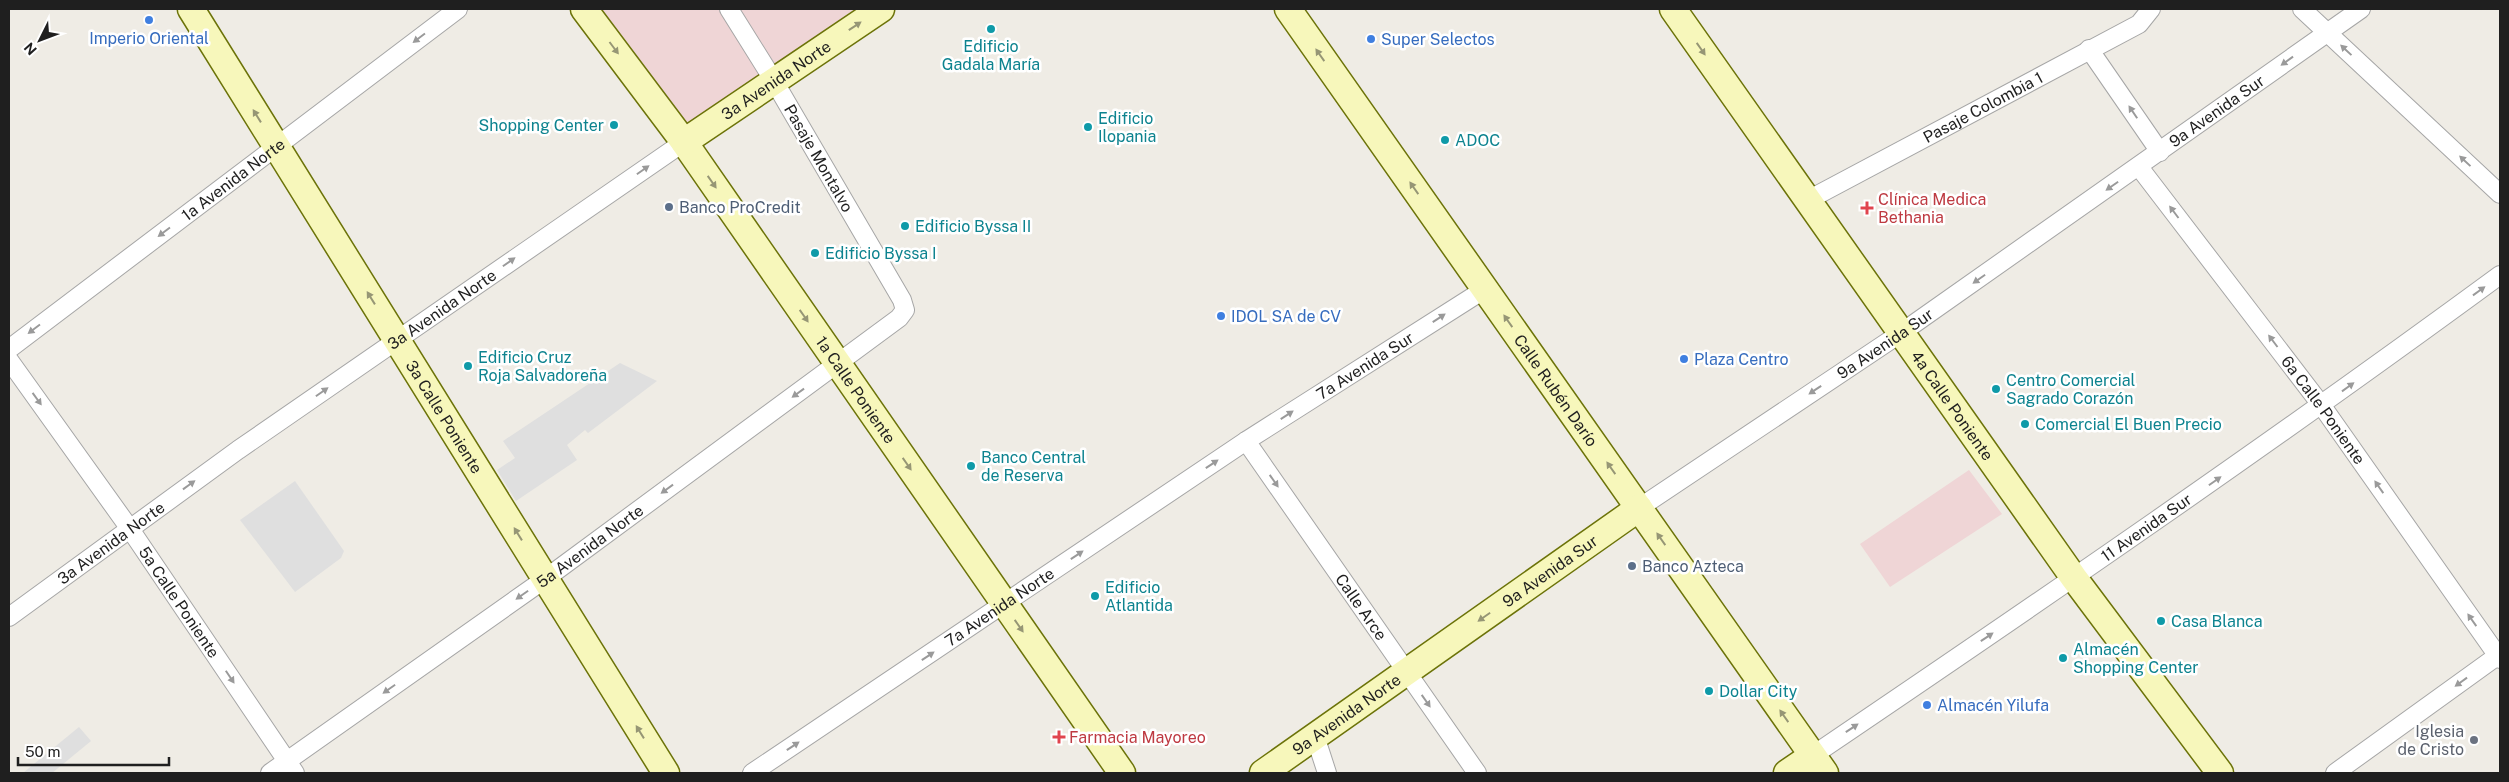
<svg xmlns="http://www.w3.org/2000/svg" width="2509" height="782" viewBox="0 0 2509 782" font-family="'Public Sans',sans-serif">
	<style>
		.commercial { fill: #efd5d6 }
		.parking { fill: #dfdfdf }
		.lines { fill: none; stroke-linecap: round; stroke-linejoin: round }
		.street-casing { stroke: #a6a6a6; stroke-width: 20 }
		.secondary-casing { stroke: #6c7309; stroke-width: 29 }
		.street { stroke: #fff; stroke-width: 18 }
		.secondary { stroke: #f7f7bb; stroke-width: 26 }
		.oneway { fill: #969675 }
		.oneway2 { fill: #9a9a9a }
		.shop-dot { fill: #3f7fe0; stroke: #fff; stroke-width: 2 }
		.culture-dot { fill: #0f9aa8; stroke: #fff; stroke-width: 2 }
		.service-dot { fill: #5c6f8a; stroke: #fff; stroke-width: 2 }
		.health-dot { fill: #e0444e; stroke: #fff; stroke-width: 2 }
		.worship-dot { fill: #6b7280; stroke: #fff; stroke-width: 2 }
		.labels { text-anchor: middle; stroke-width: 5; stroke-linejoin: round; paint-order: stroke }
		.shop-label { font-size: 16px; fill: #366cbe; stroke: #fff; text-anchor: start }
		.culture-label { font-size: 16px; fill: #0d838f; stroke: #fff; text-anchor: start }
		.street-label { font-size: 16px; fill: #1f1f1f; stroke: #fff }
		.health-label { font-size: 16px; fill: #be3a42; stroke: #fff; text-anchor: start }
		.service-label { font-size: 16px; fill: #4e5e75; stroke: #fff; text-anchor: start }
		.worship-label { font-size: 16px; fill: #5b616d; stroke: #fff; text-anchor: end }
	</style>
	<rect width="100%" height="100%" fill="#efece5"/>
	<g class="commercial">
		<polygon points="588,9 878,9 684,142"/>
		<polygon points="1969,470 2002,514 1890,587 1860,544"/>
	</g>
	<g class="parking">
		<polygon points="620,363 657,381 588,433 585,430 567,445 577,460 516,501 497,470 515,458 503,441"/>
		<polygon points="295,481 344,551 341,558 295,592 240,520"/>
		<polygon points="79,727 91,741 52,773 23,773"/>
	</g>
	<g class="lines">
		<defs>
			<g id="street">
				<polyline points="2302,9 2500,194"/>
				<polyline points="2089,49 2160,152"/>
				<path id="s1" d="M2139,167l183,239 178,253"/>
				<path id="s2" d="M1808,200l331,-176 12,-15"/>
				<path id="s3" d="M9,349l449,-340"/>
				<path id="s4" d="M9,360l121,169 165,244"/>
				<path id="s5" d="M1246,441l231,332"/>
				<path id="s6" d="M1639,508l262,-175 460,-324"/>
				<path id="s7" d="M9,617l229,-167 446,-308"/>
				<polyline points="1315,736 1327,773"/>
				<path id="s8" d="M1812,756c232,-157 462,-315 688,-481"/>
				<path id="s9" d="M270,773l275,-194 354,-261 6,-8 -3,-10 -128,-219 -45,-72"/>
				<path id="s10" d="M752,773l494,-332 239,-152"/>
				<polyline points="2335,773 2500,654"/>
			</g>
			<g id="secondary">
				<path id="s11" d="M191,9l475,764"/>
				<path id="s12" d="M584,9l100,133 438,631"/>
				<path id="s13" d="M1288,9l537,764"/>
				<path id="s14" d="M1673,9l401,569 146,195"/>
				<path id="s15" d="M684,142l197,-133"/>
				<path id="s16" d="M1263,773l376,-265"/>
				<polyline points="1787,773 1812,756"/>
			</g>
		</defs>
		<use href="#street" class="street-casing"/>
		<use href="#secondary" class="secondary-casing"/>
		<use href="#street" class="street"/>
		<use href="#secondary" class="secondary"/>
	</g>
	<defs><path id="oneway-solid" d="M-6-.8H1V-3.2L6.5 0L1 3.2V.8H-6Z" transform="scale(1.25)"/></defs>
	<g class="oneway">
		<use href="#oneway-solid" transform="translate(855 26) rotate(-34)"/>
		<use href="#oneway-solid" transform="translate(614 48) rotate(53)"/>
		<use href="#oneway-solid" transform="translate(1701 49) rotate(55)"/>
		<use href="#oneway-solid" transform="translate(1320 55) rotate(-125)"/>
		<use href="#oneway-solid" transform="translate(257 116) rotate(-122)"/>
		<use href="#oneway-solid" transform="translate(712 182) rotate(55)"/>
		<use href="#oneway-solid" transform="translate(1414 188) rotate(-125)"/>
		<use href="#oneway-solid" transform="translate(371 298) rotate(-122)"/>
		<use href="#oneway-solid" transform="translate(804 316) rotate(55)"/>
		<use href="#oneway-solid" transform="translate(1508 321) rotate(-125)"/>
		<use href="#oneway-solid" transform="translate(907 464) rotate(55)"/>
		<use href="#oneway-solid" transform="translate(1611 468) rotate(-125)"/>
		<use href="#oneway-solid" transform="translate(518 534) rotate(-122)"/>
		<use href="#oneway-solid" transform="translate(1661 539) rotate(-125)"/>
		<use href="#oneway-solid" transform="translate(1484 617) rotate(145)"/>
		<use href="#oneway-solid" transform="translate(1019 626) rotate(55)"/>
		<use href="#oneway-solid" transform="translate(1784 716) rotate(-125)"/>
		<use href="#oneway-solid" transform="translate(640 732) rotate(-122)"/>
	</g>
	<g class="oneway2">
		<use href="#oneway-solid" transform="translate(419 38) rotate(143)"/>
		<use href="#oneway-solid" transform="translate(2346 50) rotate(-137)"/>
		<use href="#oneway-solid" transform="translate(2287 61) rotate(144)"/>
		<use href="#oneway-solid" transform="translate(2133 112) rotate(-124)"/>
		<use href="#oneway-solid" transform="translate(2465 161) rotate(-137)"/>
		<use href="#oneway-solid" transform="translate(643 170) rotate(-35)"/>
		<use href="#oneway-solid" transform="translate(2112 186) rotate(145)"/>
		<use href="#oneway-solid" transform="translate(2174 212) rotate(-127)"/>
		<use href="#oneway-solid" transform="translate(164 232) rotate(143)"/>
		<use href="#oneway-solid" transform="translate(509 262) rotate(-35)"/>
		<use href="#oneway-solid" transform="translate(1979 279) rotate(145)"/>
		<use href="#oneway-solid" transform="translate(2479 291) rotate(-36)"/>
		<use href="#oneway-solid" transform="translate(1439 318) rotate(-33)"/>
		<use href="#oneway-solid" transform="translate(34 329) rotate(143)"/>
		<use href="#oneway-solid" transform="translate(2273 341) rotate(-127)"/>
		<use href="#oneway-solid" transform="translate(2348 387) rotate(-36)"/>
		<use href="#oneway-solid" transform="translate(1815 390) rotate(146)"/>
		<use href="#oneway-solid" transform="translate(322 392) rotate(-35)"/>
		<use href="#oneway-solid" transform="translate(798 393) rotate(144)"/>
		<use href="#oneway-solid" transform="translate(37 399) rotate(54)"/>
		<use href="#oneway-solid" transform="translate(1287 415) rotate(-33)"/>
		<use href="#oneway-solid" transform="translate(1212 464) rotate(-34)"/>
		<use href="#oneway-solid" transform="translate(1274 481) rotate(55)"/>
		<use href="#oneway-solid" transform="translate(2215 481) rotate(-35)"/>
		<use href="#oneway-solid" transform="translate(189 485) rotate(-36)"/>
		<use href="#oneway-solid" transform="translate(2379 487) rotate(-125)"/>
		<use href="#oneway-solid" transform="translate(667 489) rotate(144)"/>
		<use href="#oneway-solid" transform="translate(1077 555) rotate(-34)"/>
		<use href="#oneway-solid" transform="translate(522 595) rotate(145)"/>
		<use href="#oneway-solid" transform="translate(2472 620) rotate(-125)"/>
		<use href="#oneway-solid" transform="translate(1987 637) rotate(-34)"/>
		<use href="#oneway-solid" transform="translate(928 656) rotate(-34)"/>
		<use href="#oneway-solid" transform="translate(230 677) rotate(56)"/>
		<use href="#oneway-solid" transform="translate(2461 682) rotate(144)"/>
		<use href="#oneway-solid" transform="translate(389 689) rotate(145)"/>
		<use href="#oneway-solid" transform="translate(1426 701) rotate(55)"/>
		<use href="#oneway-solid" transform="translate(1852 728) rotate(-34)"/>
		<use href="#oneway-solid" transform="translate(793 746) rotate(-34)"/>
	</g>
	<g class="shop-dot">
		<circle cx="149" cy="20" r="5"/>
		<circle cx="1371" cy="39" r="5"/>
		<circle cx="1221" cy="316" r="5"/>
		<circle cx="1684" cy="359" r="5"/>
		<circle cx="1927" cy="705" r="5"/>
	</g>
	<g class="culture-dot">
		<circle cx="991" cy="29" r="5"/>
		<circle cx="614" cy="125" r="5"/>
		<circle cx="1088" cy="127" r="5"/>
		<circle cx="1445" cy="140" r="5"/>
		<circle cx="905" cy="226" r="5"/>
		<circle cx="815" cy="253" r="5"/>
		<circle cx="468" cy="366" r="5"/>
		<circle cx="1996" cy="389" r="5"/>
		<circle cx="2025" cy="424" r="5"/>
		<circle cx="971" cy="466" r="5"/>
		<circle cx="1095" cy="596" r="5"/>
		<circle cx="2161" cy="621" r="5"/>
		<circle cx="2063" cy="658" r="5"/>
		<circle cx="1709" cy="691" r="5"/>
	</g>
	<g class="service-dot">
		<circle cx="669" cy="207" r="5"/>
		<circle cx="1632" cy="566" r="5"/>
	</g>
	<g class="health-dot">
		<path d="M1864.5 200.5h5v5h5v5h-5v5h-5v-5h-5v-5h5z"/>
		<path d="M1056.5 729.5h5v5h5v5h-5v5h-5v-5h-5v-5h5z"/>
	</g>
	<circle class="worship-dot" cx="2474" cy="740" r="5"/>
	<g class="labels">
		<g class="shop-label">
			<text x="149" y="44" text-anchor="middle">Imperio Oriental</text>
			<text x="1381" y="45">Super Selectos</text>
			<text x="1231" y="322">IDOL SA de CV</text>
			<text x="1694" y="365">Plaza Centro</text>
			<text x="1937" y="711">Almacén Yilufa</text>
		</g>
		<g class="culture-label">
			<text x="991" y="52" text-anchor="middle">Edificio<tspan x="991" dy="18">Gadala María</tspan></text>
			<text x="1098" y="124">Edificio<tspan x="1098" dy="18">Ilopania</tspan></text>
			<text x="604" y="131" text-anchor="end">Shopping Center</text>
			<text x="1455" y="146">ADOC</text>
			<text x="915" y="232">Edificio Byssa II</text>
			<text x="825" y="259">Edificio Byssa I</text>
			<text x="478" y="363">Edificio Cruz<tspan x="478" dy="18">Roja Salvadoreña</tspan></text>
			<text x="2006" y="386">Centro Comercial<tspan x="2006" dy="18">Sagrado Corazón</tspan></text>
			<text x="2035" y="430">Comercial El Buen Precio</text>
			<text x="981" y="463">Banco Central<tspan x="981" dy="18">de Reserva</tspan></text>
			<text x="1105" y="593">Edificio<tspan x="1105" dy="18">Atlantida</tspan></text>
			<text x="2171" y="627">Casa Blanca</text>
			<text x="2073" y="655">Almacén<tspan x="2073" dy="18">Shopping Center</tspan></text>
			<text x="1719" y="697">Dollar City</text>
		</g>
		<g class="street-label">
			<text dy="6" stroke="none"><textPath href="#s15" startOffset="111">3a Avenida Norte</textPath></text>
			<text dy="6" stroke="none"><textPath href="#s2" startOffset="198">Pasaje Colombia 1</textPath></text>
			<text dy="6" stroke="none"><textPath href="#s6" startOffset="701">9a Avenida Sur</textPath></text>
			<text transform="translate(819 158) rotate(60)" y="6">Pasaje Montalvo</text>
			<text dy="6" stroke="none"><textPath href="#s3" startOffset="281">1a Avenida Norte</textPath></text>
			<text dy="6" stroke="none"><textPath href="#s7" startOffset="531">3a Avenida Norte</textPath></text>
			<text dy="6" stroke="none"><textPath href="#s6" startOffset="296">9a Avenida Sur</textPath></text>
			<text dy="6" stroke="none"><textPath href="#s10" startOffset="736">7a Avenida Sur</textPath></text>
			<text dy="6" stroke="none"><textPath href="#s12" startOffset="468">1a Calle Poniente</textPath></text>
			<text dy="6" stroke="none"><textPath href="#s13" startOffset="466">Calle Rubén Darío</textPath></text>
			<text dy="6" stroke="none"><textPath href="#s14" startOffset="485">4a Calle Poniente</textPath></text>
			<text dy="6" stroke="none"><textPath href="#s1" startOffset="305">6a Calle Poniente</textPath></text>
			<text dy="6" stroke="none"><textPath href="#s11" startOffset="480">3a Calle Poniente</textPath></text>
			<text dy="6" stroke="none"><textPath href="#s8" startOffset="405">11 Avenida Sur</textPath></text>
			<text dy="6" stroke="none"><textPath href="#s7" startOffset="126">3a Avenida Norte</textPath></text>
			<text dy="6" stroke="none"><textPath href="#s9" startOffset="392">5a Avenida Norte</textPath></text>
			<text dy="6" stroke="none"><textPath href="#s16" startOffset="351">9a Avenida Sur</textPath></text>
			<text dy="6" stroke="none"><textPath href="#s4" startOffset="296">5a Calle Poniente</textPath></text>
			<text dy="6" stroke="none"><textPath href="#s5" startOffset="202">Calle Arce</textPath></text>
			<text dy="6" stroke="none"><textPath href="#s10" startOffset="298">7a Avenida Norte</textPath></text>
			<text dy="6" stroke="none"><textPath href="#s16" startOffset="102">9a Avenida Norte</textPath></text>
		</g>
		<g class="health-label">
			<text x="1878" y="205">Clínica Medica<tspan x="1878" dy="18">Bethania</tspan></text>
			<text x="1069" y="743">Farmacia Mayoreo</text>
		</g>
		<g class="service-label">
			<text x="679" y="213">Banco ProCredit</text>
			<text x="1642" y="572">Banco Azteca</text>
		</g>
		<g class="worship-label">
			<text x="2464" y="737">Iglesia<tspan x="2464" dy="18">de Cristo</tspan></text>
		</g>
	</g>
	<rect width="2509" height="782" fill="none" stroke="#1f1f1f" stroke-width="20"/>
	<g transform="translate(40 40) rotate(228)" stroke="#ffffff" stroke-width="4" paint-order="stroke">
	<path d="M0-4L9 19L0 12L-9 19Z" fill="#1f1f1f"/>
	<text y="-8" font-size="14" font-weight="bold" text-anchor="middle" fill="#1f1f1f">N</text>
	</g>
	<path d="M18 757v8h151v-8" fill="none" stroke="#1f1f1f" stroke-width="2.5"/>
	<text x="25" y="757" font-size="15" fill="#1f1f1f" stroke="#ffffff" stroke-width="4" paint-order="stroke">50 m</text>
</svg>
